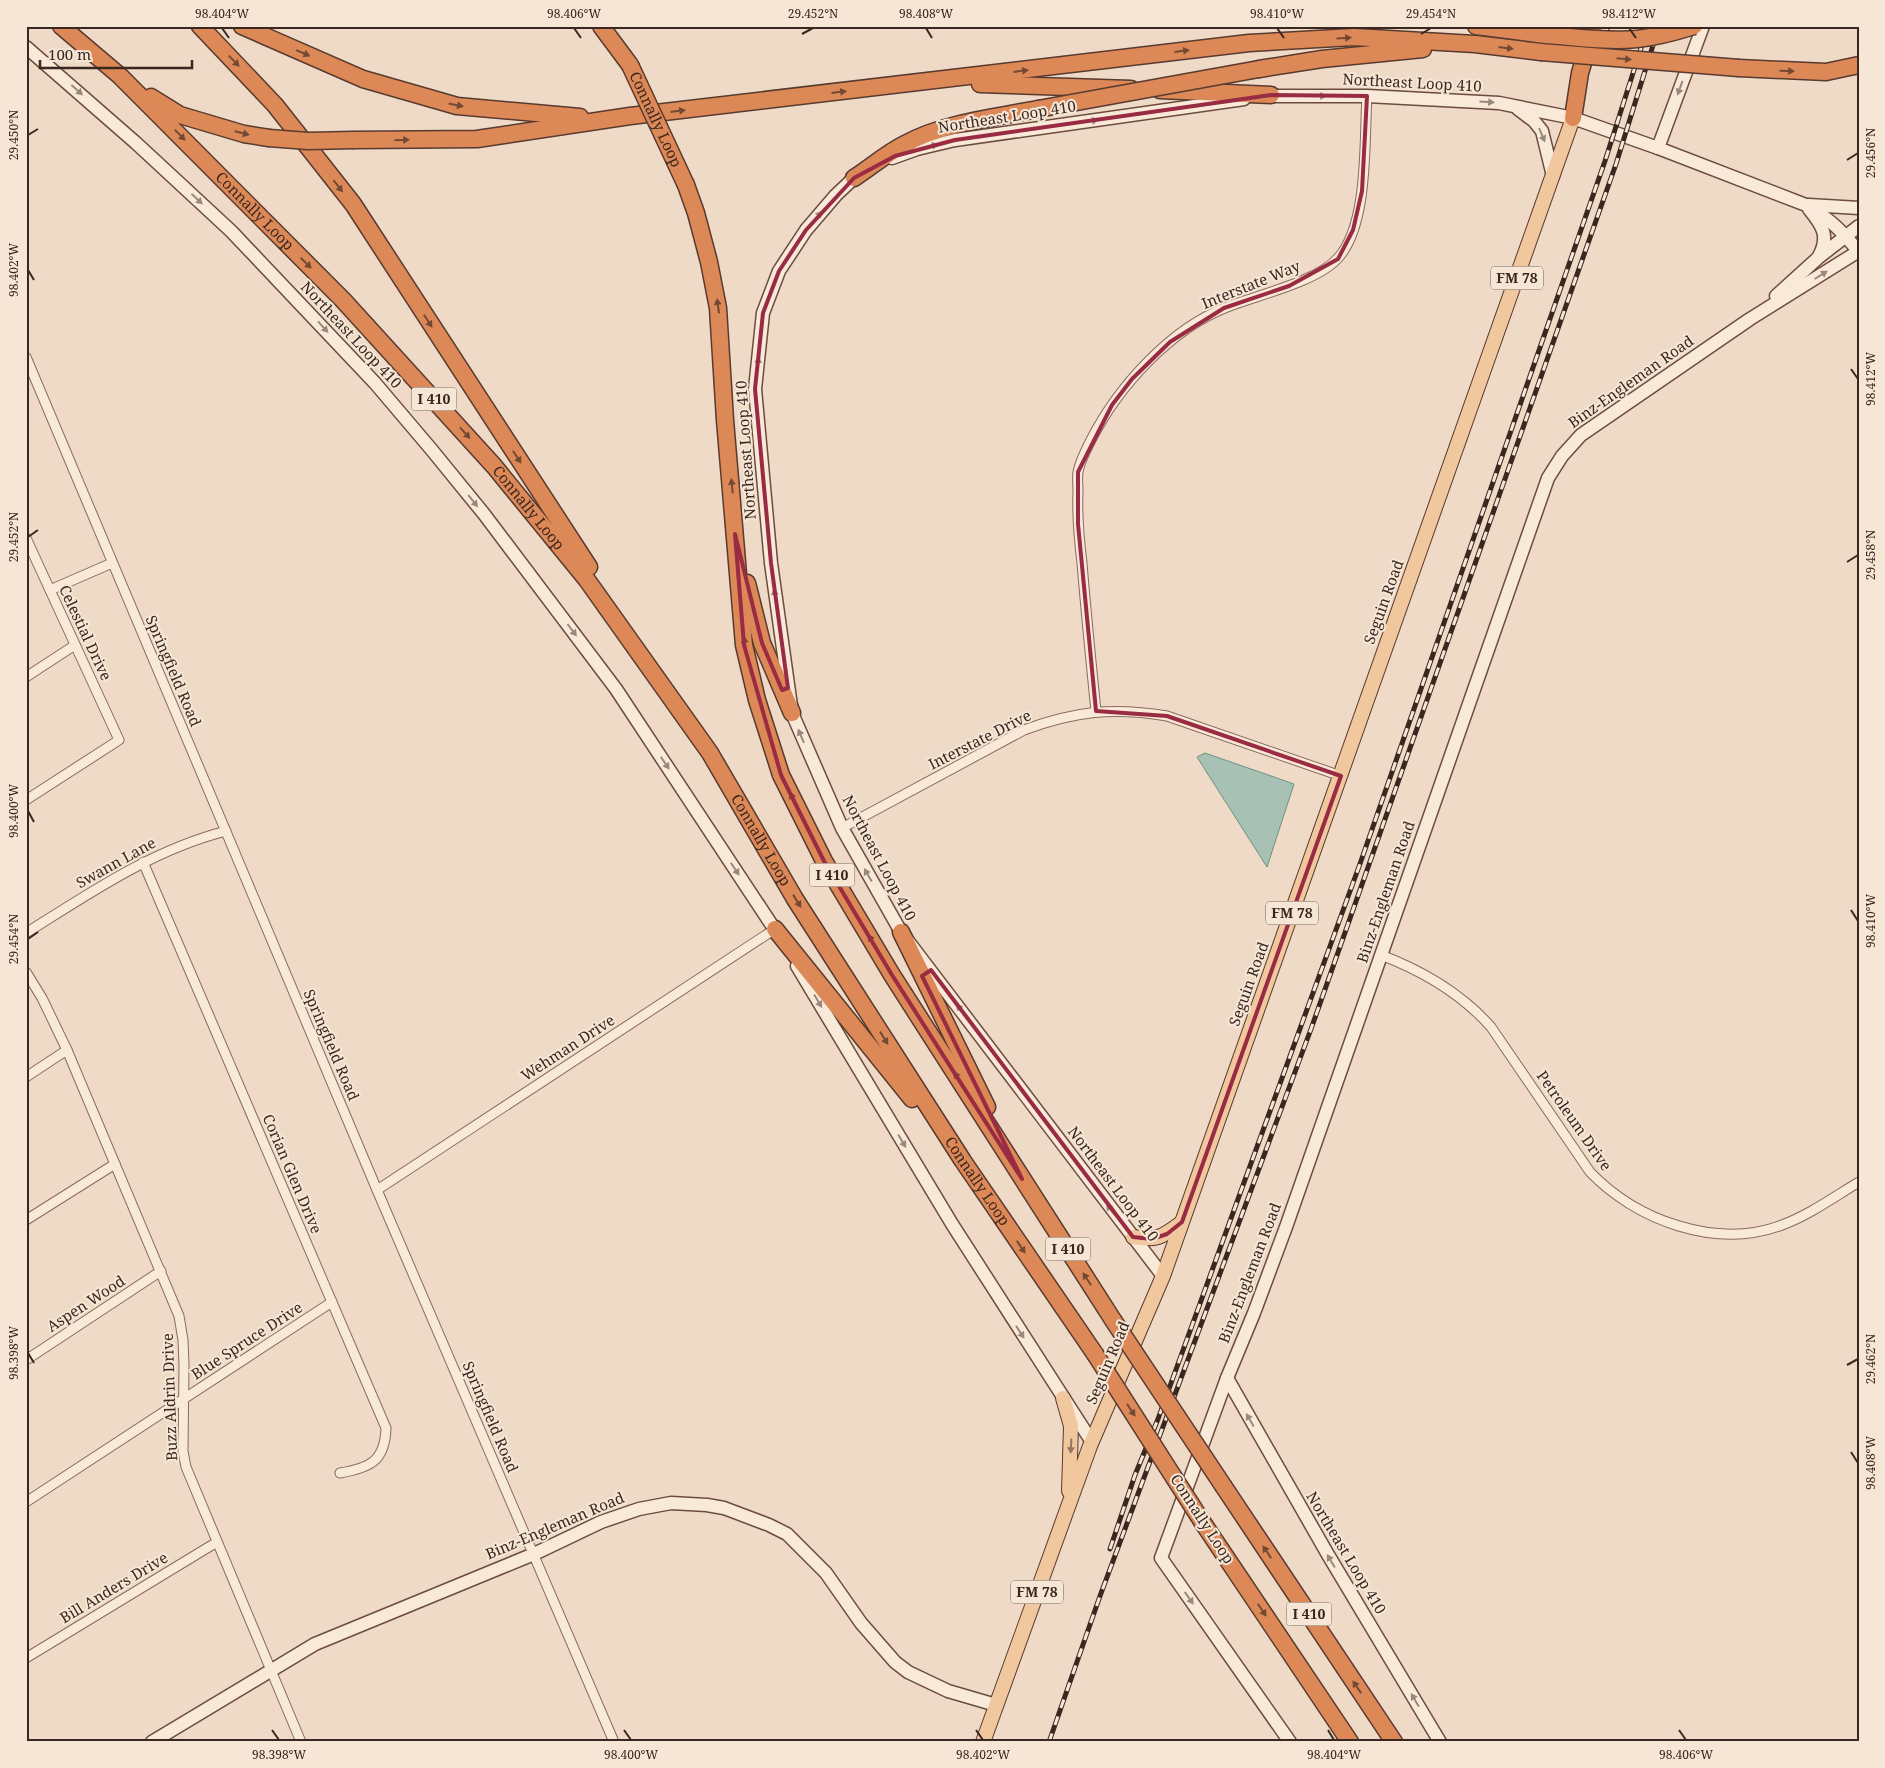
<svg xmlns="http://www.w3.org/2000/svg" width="1885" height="1768" viewBox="0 0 1885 1768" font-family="'Noto Serif',serif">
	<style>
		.water { fill: #a7c2b5; stroke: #6e9181 }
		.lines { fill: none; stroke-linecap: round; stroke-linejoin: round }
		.street-casing { stroke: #8a6b5b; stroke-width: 11 }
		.secondary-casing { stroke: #6c4c3e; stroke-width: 15 }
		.primary-casing { stroke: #583a2f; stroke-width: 16 }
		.highway-casing { stroke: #583a2f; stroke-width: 19 }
		.street { stroke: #f9e9d9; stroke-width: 9 }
		.secondary { stroke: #f9e9d9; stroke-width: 12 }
		.primary { stroke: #f1c79e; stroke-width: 14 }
		.highway { stroke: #dd8857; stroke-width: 16 }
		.rail-casing { stroke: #3a271f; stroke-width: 5 }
		.rail { stroke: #f6e6d5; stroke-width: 3; stroke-dasharray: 9; stroke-linecap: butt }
		.highway-bridge-casing { stroke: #583a2f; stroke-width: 19; stroke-linecap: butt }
		.highway-bridge { stroke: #dd8857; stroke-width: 16 }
		.oneway { fill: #734933 }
		.oneway2 { fill: #9a887c }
		.oneway3 { fill: #96775e }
		.marked { fill: none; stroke: #992b42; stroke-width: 4; stroke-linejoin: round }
		.ticks { fill: none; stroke: #3a271f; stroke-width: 2 }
		.labels { text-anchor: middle; stroke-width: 4; stroke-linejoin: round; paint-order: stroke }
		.shield { fill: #f6e6d5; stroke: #726056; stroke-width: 1 }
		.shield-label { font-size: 14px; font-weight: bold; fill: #3a271f }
		.street-label { font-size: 15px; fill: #3a271f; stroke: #f6e6d5 }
		.neatline { fill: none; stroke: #3a271f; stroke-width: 2 }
		.ticks-label { font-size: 12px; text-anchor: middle; fill: #3a271f }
	</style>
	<rect width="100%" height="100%" fill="#eedac6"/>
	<polygon class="water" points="1205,753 1294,784 1267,867 1197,757"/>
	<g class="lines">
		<defs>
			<g id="street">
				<polyline points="26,357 377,1190 614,1742"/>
				<polyline points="26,538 119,740 26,800"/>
				<polyline points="50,590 112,563"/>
				<polyline points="26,677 75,645"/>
				<path d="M1096,711c-5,-49 -10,-98 -14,-148 -3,-24 -5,-48 -4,-72 0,-6 -1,-13 0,-19 2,-11 8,-22 13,-32 27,-53 79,-111 136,-133 30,-12 90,-25 111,-49 31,-34 26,-118 29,-162"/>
				<path d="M842,828l182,-98c51,-19 89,-23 143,-14l174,60"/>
				<path d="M143,862l243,566c-1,34 -17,40 -46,45"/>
				<path d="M26,933c64,-40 126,-83 200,-102"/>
				<path d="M1381,955c42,16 80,38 110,72l99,145c46,48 126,78 192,53 27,-10 52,-28 77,-43"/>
				<polyline points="26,972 42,998 67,1050 179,1316 183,1340 184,1365 183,1451 186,1467 301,1742"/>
				<polyline points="26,1077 67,1050"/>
				<polyline points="377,1190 775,929"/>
				<polyline points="26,1220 115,1164"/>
				<polyline points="26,1360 161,1271"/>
				<polyline points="26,1502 332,1302"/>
				<polyline points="26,1658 217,1542"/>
			</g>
			<g id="secondary">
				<polyline points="26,47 136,143 231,231 375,383 431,449 484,514 616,689 779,936"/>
				<polyline points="1596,47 1603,26"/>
				<path d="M1264,96h103l132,7 74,15 85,30 148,57c24,14 35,25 53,47"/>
				<polyline points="1518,109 1534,121 1542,131 1553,176"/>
				<polyline points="1658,148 1703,26"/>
				<polyline points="892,158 917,149 955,140 1244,99"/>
				<polyline points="861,174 854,178 836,195 806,230 779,271 763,313 755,389 771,563 792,713 842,828 901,932 1163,1276"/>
				<polyline points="1809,205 1859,208"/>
				<path d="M1809,209c13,16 21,27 10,47"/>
				<polyline points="1776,296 1819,257 1859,226"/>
				<polyline points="797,966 952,1224 1092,1442"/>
				<polyline points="1227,1378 1327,1553 1440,1742"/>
				<polyline points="152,1742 315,1644 534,1554 601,1522 639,1509 671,1503 707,1505 724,1508 769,1525 787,1534 826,1573 861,1623 895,1662 908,1672 948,1691 996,1705"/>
				<polyline points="1290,1742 1161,1558 1227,1378 1254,1313 1286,1227 1548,478 1562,456 1581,435 1750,319 1859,251"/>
			</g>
			<g id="primary">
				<path d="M1133,1237c24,4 29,0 48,-14"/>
				<polyline points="1063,1398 1071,1426 1069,1491"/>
				<polyline points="983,1742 1090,1446 1163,1276 1573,118"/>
			</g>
			<g id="highway">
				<path id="s1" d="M61,26l59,50 223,224 151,166 93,114 123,173 85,146 168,262 132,193"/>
				<polyline points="200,26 275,105 353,204 589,567"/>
				<polyline points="242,26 363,79 457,106 580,117"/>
				<polyline points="601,26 630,65"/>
				<polyline points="1476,26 1545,35"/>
				<polyline points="1739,68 1826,72 1859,65"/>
				<polyline points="1259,69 1322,59 1423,49"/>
				<polyline points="980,84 1131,89"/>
				<polyline points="1160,90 1271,95"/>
				<polyline points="151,97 180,115 244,134 269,138"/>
				<polyline points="1573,118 1580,73 1594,26"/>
				<polyline points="354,140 477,139 630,116 1249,43 1354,37 1475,44 1541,52"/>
				<path d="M854,178c17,-11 33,-25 51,-34 38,-21 91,-27 133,-35"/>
				<polyline points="686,185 696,213 709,262 718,308 725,420 744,645 757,700 781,775 824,861 892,975 1113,1320"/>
				<polyline points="747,583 762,643 792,713"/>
				<polyline points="775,929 912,1099"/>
				<polyline points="901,932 987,1107"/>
				<polyline points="1224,1487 1394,1742"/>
				<polyline points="1205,1526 1350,1742"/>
			</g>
		</defs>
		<use href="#street" class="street-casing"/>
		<use href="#secondary" class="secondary-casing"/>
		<use href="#primary" class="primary-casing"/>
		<use href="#highway" class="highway-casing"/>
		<use href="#street" class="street"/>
		<use href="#secondary" class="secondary"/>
		<use href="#primary" class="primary"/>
		<use href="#highway" class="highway"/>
		<defs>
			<g id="rail">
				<polyline points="1110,1549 1135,1475 1158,1419 1361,861 1605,161 1648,26"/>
				<polyline points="1049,1742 1100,1596 1311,1029 1616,164 1659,26"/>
			</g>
		</defs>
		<use href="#rail" class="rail-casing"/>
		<use href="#rail" class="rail"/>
		<defs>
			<g id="highway-bridge">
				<path d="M1545,35c30,2 62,7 92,4 19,-2 38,-7 57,-13"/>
				<polyline points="1541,52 1739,68"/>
				<path id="s2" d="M630,65l56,120"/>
				<polyline points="1038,109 1259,69"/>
				<polyline points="269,138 308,141 354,140"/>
				<polyline points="1113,1320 1224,1487"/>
				<polyline points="1095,1354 1205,1526"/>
			</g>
		</defs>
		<use href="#highway-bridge" class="highway-bridge-casing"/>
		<use href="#highway-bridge" class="highway-bridge"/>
	</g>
	<defs><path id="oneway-solid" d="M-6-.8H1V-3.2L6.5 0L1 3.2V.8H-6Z" transform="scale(1.25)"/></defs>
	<g class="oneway">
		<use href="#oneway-solid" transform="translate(1344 38) rotate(-3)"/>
		<use href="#oneway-solid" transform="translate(1506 48) rotate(7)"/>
		<use href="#oneway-solid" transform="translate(1182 51) rotate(-7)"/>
		<use href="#oneway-solid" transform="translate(303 53) rotate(23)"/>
		<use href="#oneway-solid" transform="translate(1624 59) rotate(5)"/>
		<use href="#oneway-solid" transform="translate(234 61) rotate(46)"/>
		<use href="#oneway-solid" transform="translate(1021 71) rotate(-7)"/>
		<use href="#oneway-solid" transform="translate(1787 71) rotate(1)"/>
		<use href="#oneway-solid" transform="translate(839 92) rotate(-7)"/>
		<use href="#oneway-solid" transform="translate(456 105) rotate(11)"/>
		<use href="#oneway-solid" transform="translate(678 111) rotate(-7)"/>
		<use href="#oneway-solid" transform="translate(242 133) rotate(14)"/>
		<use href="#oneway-solid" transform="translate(180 135) rotate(46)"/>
		<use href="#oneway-solid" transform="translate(402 140) rotate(-1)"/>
		<use href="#oneway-solid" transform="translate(338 186) rotate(52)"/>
		<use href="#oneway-solid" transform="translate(306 263) rotate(45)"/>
		<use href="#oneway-solid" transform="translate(718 306) rotate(-98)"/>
		<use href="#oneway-solid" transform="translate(428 321) rotate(57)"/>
		<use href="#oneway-solid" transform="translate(465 433) rotate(48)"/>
		<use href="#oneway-solid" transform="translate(517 457) rotate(57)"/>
		<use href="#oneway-solid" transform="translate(732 486) rotate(-96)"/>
		<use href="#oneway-solid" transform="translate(745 644) rotate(-98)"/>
		<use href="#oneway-solid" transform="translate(793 799) rotate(-116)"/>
		<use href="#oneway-solid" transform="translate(797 901) rotate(58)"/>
		<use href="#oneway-solid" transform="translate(872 941) rotate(-121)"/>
		<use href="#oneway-solid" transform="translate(884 1038) rotate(58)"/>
		<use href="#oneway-solid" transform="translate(958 1078) rotate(-123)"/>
		<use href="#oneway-solid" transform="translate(1021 1247) rotate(56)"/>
		<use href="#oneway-solid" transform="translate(1087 1279) rotate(-123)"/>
		<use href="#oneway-solid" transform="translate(1131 1410) rotate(57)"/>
		<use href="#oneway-solid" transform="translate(1267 1552) rotate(-124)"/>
		<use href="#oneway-solid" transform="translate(1262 1610) rotate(56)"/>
		<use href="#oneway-solid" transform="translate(1357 1687) rotate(-124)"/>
	</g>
	<g class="oneway2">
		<use href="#oneway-solid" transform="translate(1680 88) rotate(110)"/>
		<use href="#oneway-solid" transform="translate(77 90) rotate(42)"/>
		<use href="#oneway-solid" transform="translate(1319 96)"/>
		<use href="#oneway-solid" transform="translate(1487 102) rotate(4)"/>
		<use href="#oneway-solid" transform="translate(1091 121) rotate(-8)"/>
		<use href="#oneway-solid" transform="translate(1542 135) rotate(67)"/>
		<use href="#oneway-solid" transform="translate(931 146) rotate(-13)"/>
		<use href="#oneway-solid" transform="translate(197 199) rotate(43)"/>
		<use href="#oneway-solid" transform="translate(817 217) rotate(-49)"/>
		<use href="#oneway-solid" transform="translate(1821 275) rotate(-32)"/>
		<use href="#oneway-solid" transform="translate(323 327) rotate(48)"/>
		<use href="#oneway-solid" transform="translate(758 364) rotate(-84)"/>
		<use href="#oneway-solid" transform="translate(473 501) rotate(51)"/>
		<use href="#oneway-solid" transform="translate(775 596) rotate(-98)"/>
		<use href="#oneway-solid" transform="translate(572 630) rotate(53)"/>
		<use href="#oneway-solid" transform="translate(801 736) rotate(-113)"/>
		<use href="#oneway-solid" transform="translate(665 763) rotate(56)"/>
		<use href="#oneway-solid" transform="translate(735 869) rotate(56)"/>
		<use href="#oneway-solid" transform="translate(868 875) rotate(-120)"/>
		<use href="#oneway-solid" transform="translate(818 1001) rotate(59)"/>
		<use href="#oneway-solid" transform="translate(961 1010) rotate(-128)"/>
		<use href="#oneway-solid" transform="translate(902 1141) rotate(59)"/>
		<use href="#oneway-solid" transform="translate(1111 1210) rotate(-128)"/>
		<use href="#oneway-solid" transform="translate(1020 1332) rotate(57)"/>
		<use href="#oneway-solid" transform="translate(1250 1420) rotate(-120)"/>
		<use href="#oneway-solid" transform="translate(1331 1561) rotate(-121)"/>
		<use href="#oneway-solid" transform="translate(1189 1598) rotate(55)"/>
		<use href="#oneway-solid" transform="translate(1415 1700) rotate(-121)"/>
	</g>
	<use class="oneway3" href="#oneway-solid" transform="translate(1071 1446) rotate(93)"/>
	<path class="marked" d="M1271,95l96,1 -5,95 -9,39 -15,29 -49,27 -65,22 -54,34 -38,37 -20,26 -34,67v52l18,187 71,5 174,60 -159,446 -15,12 -15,5 -19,-2 -202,-267 -9,6 100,203 -130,-204 -68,-114 -43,-86 -37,-130 -9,-111 27,109 20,47 6,-2 -17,-125 -16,-174 8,-76 16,-42 27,-41 48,-52 41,-22 60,-16z"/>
	<path class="ticks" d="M222,28l7,10M574,28l7,10M926,28l6,10M1277,28l7,10M1629,28l7,10M802,34l11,-6M1421,34l10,-6M28,135l10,-6M1847,160l11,-7M28,270l6,10M1851,369l7,10M28,537l10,-7M1847,562l11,-7M28,811l6,11M1851,910l7,11M28,939l10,-7M28,1353l6,10M1847,1365l11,-6M1851,1452l7,11M272,1730l7,10M624,1730l7,10M976,1730l7,10M1328,1730l6,10M1679,1730l7,10"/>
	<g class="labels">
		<g class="shield">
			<rect x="1491" y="266.5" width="52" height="23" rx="4"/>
			<rect x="411.5" y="387.5" width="45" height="23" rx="4"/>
			<rect x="809.5" y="863.5" width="45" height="23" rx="4"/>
			<rect x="1266" y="901.5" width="52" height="23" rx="4"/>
			<rect x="1045.5" y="1237.5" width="45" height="23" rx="4"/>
			<rect x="1011" y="1580.5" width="52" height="23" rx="4"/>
			<rect x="1286.5" y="1602.5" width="45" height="23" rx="4"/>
		</g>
		<g class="shield-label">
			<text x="1517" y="283">FM 78</text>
			<text x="434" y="404">I 410</text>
			<text x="832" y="880">I 410</text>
			<text x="1292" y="918">FM 78</text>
			<text x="1068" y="1254">I 410</text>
			<text x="1037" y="1597">FM 78</text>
			<text x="1309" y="1619">I 410</text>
		</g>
		<g class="street-label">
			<text transform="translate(1412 83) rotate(3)" y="5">Northeast Loop 410</text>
			<text transform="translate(1007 117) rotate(-9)" y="5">Northeast Loop 410</text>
			<text dy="5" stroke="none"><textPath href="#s2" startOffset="60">Connally Loop</textPath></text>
			<text dy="5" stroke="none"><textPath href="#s1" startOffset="268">Connally Loop</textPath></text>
			<text transform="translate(1251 285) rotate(-22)" y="5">Interstate Way</text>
			<text transform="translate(351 335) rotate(47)" y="5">Northeast Loop 410</text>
			<text transform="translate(1631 382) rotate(-35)" y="5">Binz-Engleman Road</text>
			<text transform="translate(746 450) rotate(-94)" y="5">Northeast Loop 410</text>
			<text dy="5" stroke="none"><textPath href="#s1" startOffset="672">Connally Loop</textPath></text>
			<text transform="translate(1384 602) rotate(-70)" y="5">Seguin Road</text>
			<text transform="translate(85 633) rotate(65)" y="5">Celestial Drive</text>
			<text transform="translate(173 671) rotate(67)" y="5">Springfield Road</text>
			<text transform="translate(980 740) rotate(-27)" y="5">Interstate Drive</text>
			<text dy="5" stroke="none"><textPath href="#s1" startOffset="1078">Connally Loop</textPath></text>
			<text transform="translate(879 858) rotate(62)" y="5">Northeast Loop 410</text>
			<text transform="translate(116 863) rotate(-29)" y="5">Swann Lane</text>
			<text transform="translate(1386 892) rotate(-71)" y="5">Binz-Engleman Road</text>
			<text transform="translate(1249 984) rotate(-70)" y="5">Seguin Road</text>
			<text transform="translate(331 1045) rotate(67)" y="5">Springfield Road</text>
			<text transform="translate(568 1048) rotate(-33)" y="5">Wehman Drive</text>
			<text transform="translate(1574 1121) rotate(55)" y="5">Petroleum Drive</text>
			<text transform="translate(292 1174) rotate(67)" y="5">Corian Glen Drive</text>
			<text dy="5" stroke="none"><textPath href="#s1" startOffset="1482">Connally Loop</textPath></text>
			<text transform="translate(1113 1184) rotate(53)" y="5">Northeast Loop 410</text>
			<text transform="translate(1250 1273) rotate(-69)" y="5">Binz-Engleman Road</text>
			<text transform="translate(86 1304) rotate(-33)" y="5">Aspen Wood</text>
			<text transform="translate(247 1341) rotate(-33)" y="5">Blue Spruce Drive</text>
			<text transform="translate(1108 1363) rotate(-67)" y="5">Seguin Road</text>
			<text transform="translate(170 1397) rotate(-92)" y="5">Buzz Aldrin Drive</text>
			<text transform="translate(490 1417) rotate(67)" y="5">Springfield Road</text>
			<text transform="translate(1202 1519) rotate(57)" y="5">Connally Loop</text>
			<text transform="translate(555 1526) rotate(-23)" y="5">Binz-Engleman Road</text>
			<text transform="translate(1346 1553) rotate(59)" y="5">Northeast Loop 410</text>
			<text transform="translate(114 1588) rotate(-31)" y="5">Bill Anders Drive</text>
		</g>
	</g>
	<rect width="1885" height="1768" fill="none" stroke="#f6e6d5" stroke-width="55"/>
	<path d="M40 60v8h152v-8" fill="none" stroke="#3a271f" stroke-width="2.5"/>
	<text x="48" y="60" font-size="15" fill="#3a271f" stroke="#f6e6d5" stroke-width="4" paint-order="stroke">100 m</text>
	<rect x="28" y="28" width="1830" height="1712" class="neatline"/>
	<g class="ticks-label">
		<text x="222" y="18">98.404°W</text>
		<text x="574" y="18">98.406°W</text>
		<text x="813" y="18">29.452°N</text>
		<text x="926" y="18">98.408°W</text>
		<text x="1277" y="18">98.410°W</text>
		<text x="1431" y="18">29.454°N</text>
		<text x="1629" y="18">98.412°W</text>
		<text transform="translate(14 135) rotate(-90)" y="4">29.450°N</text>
		<text transform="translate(1871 153) rotate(-90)" y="4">29.456°N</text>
		<text transform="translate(14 270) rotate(-90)" y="4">98.402°W</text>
		<text transform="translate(1871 379) rotate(-90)" y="4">98.412°W</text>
		<text transform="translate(14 537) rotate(-90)" y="4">29.452°N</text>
		<text transform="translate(1871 555) rotate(-90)" y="4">29.458°N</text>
		<text transform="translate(14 811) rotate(-90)" y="4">98.400°W</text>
		<text transform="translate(1871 921) rotate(-90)" y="4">98.410°W</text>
		<text transform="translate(14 939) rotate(-90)" y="4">29.454°N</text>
		<text transform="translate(14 1353) rotate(-90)" y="4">98.398°W</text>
		<text transform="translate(1871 1359) rotate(-90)" y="4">29.462°N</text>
		<text transform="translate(1871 1463) rotate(-90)" y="4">98.408°W</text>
		<text x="279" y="1759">98.398°W</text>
		<text x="631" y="1759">98.400°W</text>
		<text x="983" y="1759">98.402°W</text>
		<text x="1334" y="1759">98.404°W</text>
		<text x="1686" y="1759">98.406°W</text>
	</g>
</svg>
